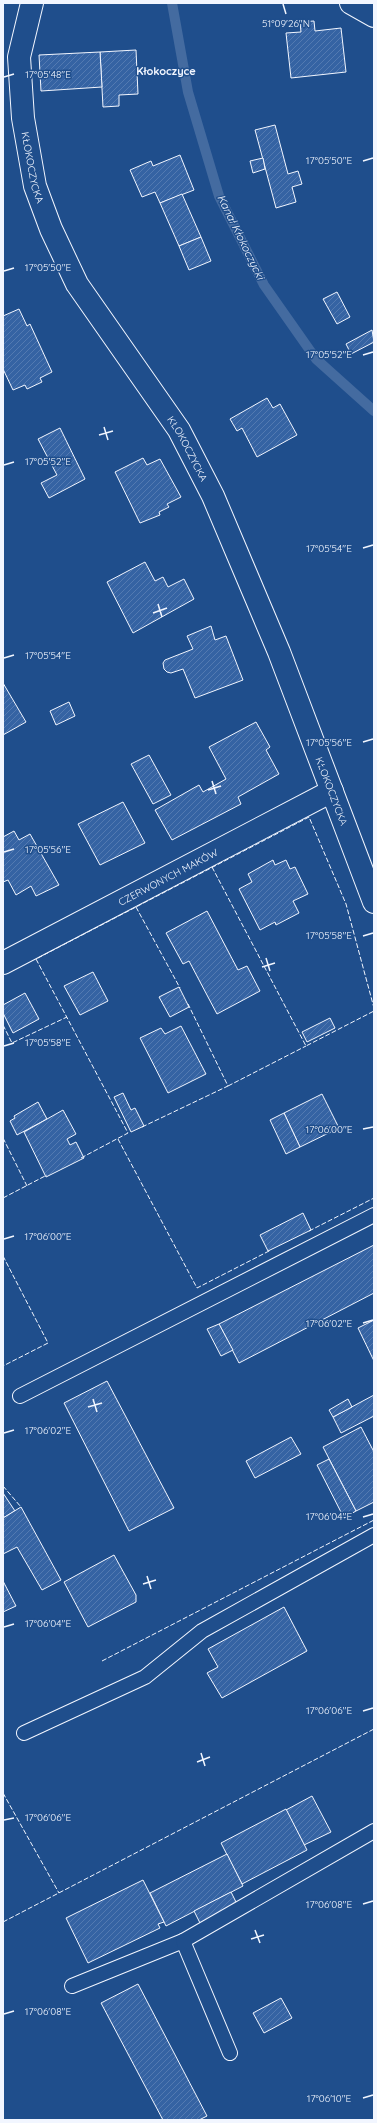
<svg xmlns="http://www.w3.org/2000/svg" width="377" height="2123" viewBox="0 0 377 2123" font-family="Quicksand,sans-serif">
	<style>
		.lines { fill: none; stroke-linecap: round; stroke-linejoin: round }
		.stream { stroke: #446ba0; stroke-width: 10 }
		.building { fill: url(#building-hatch); stroke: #f2f6ff }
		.lane-casing { stroke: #f2f6ff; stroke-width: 16 }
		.street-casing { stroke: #f2f6ff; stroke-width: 24 }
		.lane { stroke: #1f4e8c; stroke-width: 14 }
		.street { stroke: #1f4e8c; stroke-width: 22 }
		.fence { stroke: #f2f6ff; stroke-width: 1; stroke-dasharray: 5 2; stroke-linecap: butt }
		.ticks { fill: none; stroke: #f2f6ff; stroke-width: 1.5 }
		.labels { text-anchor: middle; stroke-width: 3; stroke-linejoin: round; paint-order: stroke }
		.street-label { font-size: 10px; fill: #f2f6ff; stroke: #1f4e8c }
		.neighbourhood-label { font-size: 11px; font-weight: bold; fill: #f2f6ff; stroke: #1f4e8c }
		.water-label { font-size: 11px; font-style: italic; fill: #f2f6ff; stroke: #1f4e8c }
		.ticks-label { font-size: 10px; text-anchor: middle; fill: #f2f6ff; stroke: #1f4e8c; stroke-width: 3; stroke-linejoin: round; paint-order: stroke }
	</style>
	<defs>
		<pattern id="building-hatch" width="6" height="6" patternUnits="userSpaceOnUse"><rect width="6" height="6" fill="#3563a3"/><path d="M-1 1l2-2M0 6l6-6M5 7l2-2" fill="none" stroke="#537ab1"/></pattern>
	</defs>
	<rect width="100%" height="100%" fill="#1f4e8c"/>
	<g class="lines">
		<polyline class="stream" points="172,3 188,92 219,196 264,285 316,359 374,411"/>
	</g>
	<g class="building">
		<polygon points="314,21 315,31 341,28 346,72 291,78 286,33 301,32 300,22"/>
		<polygon points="136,50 138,94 119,95 119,106 103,107 100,52"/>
		<polygon points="100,52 102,87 41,91 39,55"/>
		<polygon points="275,125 288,174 298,171 302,184 292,187 296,202 276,208 255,130"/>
		<polygon points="180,155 194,190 160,203 155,192 142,197 130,170 151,161 153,166"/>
		<polygon points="263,158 265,169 253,173 250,161"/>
		<polygon points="182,194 201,237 179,246 160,203"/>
		<polygon points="201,237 211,261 189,270 179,246"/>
		<polygon points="337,292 350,317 337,324 323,299"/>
		<polygon points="19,309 27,326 30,324 52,372 40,378 42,382 27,389 25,385 13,390 3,369 3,316"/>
		<polygon points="372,330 374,342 351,354 346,344"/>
		<polygon points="267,398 273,408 280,404 297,435 257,457 242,428 237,431 230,419"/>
		<polygon points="60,428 85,479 49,498 41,483 57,475 38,439"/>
		<polygon points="143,458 147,465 160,459 181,497 167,504 169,507 159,512 160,515 140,523 115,472"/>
		<polygon points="145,562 155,581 163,577 168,587 184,579 194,599 133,633 107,582"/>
		<polygon points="211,626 215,640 226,636 243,680 195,698 183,669 171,673 167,672 164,669 163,663 165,660 193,649 187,636"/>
		<polygon points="3,683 26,722 3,735"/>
		<polygon points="69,702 75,716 56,725 50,711"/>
		<polygon points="256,722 270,747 266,750 279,774 238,797 241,804 172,840 155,810 199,785 203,792 226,779 209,747"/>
		<polygon points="149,755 171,795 153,804 131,764"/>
		<polygon points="123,802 145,843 100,865 78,824"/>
		<polygon points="14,831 19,840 30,834 59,885 36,896 31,886 16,895 8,880 3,882 3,837"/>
		<polygon points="273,860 275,865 286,860 290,869 295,867 308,894 293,901 299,913 276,925 275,922 260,930 239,889 252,882 248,874"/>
		<polygon points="207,911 238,970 247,966 260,991 217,1014 189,961 183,964 166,933"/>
		<polygon points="93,972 108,1001 80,1015 64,986"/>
		<polygon points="179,987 189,1007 170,1017 159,997"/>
		<polygon points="25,993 39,1019 13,1033 3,1013 3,1005"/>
		<polygon points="330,1018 335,1028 307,1042 302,1032"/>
		<polygon points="181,1026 206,1074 168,1093 140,1038 161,1028 165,1034"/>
		<polygon points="123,1093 131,1110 135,1108 144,1126 131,1132 114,1097"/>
		<polygon points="322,1094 339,1128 300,1147 284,1113"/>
		<polygon points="38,1102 47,1119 17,1135 10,1121 15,1118 14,1116"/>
		<polygon points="63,1110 76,1134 67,1139 70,1145 76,1142 84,1158 46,1177 24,1132"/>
		<polygon points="284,1113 300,1147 286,1154 270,1120"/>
		<polygon points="303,1213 311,1230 268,1251 260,1235"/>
		<polygon points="374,1245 374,1293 239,1363 219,1324"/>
		<polygon points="374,1320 374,1361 358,1328"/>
		<polygon points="219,1324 233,1350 221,1356 207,1329"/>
		<polygon points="107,1381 174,1508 129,1531 64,1403"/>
		<polygon points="374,1395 374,1416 341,1433 333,1417"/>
		<polygon points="348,1399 352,1407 333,1417 329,1410"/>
		<polygon points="361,1427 374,1452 374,1502 356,1511 323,1447"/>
		<polygon points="291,1437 301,1454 255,1478 246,1461"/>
		<polygon points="329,1459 356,1511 344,1518 317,1465"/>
		<polygon points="3,1493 15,1511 3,1518"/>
		<polygon points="21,1507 61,1580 42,1590 17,1547 3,1554 3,1518"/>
		<polygon points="114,1555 136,1595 136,1602 88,1627 64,1582"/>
		<polygon points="3,1581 16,1606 3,1612"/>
		<polygon points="284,1607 307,1651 222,1698 207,1673 218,1667 208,1649"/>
		<polygon points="312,1796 331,1832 304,1845 286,1810"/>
		<polygon points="286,1809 307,1850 242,1884 221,1843"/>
		<polygon points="227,1854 243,1886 166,1926 150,1893"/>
		<polygon points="143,1880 164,1922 158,1924 160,1928 88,1963 66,1918"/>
		<polygon points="231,1892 238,1906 201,1925 194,1911"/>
		<polygon points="138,1984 207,2116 199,2120 163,2120 101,2003"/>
		<polygon points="281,1998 292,2018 264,2033 253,2013"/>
	</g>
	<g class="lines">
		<defs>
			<g id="lane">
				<polyline points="20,1396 374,1215"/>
				<polyline points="24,1733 145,1677 202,1631 374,1535"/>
				<polyline points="72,1986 183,1941"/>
				<polyline points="230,2053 183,1941 374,1831"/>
			</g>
			<g id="street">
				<path id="s1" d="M32,3l-13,54 4,61 12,68 16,43 26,55 102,146 34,66 66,156 95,250"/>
				<polyline points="351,3 374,16"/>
				<path id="s2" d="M3,963l329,-172"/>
			</g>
		</defs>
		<use href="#lane" class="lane-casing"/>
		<use href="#street" class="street-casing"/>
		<use href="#lane" class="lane"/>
		<use href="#street" class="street"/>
		<g class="fence">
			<polyline points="212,867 306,1046 374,1011"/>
			<polyline points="136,907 180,988"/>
			<polyline points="3,1025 12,1043 67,1017"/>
			<polyline points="228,1086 306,1046"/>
			<polyline points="142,1127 228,1086 188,1004"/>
			<polyline points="3,1138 27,1186"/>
			<polyline points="118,1139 197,1288 271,1250"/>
			<polyline points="81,1158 128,1133 36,959 309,817 346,904 374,1008"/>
			<polyline points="3,1198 47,1175"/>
			<polyline points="309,1231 374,1198"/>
			<polyline points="3,1256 48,1343 3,1366"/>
			<polyline points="3,1486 21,1507"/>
			<polyline points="102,1661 374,1520"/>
			<polyline points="3,1793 59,1893"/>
			<polyline points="3,1922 374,1729"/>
		</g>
	</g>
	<path class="ticks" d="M283,4l3,10M4,77l10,-3M363,161l10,-3M4,271l10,-3M363,355l10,-3M104,427l4,13M99,435l14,-4M4,465l10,-3M363,548l10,-3M158,604l4,13M153,613l14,-5M4,658l10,-3M363,742l10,-3M212,781l4,13M208,790l13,-4M4,852l10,-3M363,936l10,-3M266,958l4,13M262,967l13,-4M4,1046l10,-3M363,1129l10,-2M4,1239l10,-3M363,1323l10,-3M93,1399l4,13M88,1407l14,-4M4,1433l10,-3M363,1517l10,-3M147,1576l4,13M143,1584l13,-4M4,1627l10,-3M363,1711l10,-3M201,1753l4,13M197,1762l13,-5M4,1820l10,-2M363,1904l10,-3M255,1930l5,13M251,1939l13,-4M4,2014l10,-3M363,2098l10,-3"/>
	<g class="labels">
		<g class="street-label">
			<text dy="4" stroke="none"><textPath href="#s1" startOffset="167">KŁOKOCZYCKA</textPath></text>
			<text dy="4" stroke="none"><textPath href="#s1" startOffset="491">KŁOKOCZYCKA</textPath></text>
			<text dy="4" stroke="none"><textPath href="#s1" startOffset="863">KŁOKOCZYCKA</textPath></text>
			<text dy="4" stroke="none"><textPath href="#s2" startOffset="186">CZERWONYCH MAKÓW</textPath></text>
		</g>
		<g class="neighbourhood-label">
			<text x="166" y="75">Kłokoczyce</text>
		</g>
		<g class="water-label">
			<text transform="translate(241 237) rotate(64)" y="4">Kanał Kłokoczycki</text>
		</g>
	</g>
	<g class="ticks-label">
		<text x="286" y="27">51°09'26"N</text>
		<text x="48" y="78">17°05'48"E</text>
		<text x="329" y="164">17°05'50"E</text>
		<text x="48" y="271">17°05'50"E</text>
		<text x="329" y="358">17°05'52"E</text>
		<text x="48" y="465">17°05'52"E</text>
		<text x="329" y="552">17°05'54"E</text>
		<text x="48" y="659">17°05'54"E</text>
		<text x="329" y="746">17°05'56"E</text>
		<text x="48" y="853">17°05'56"E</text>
		<text x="329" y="939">17°05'58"E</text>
		<text x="48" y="1046">17°05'58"E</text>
		<text x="329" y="1133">17°06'00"E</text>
		<text x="48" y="1240">17°06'00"E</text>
		<text x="329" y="1327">17°06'02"E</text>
		<text x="48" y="1434">17°06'02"E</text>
		<text x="329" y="1520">17°06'04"E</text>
		<text x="48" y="1627">17°06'04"E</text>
		<text x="329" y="1714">17°06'06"E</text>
		<text x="48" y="1821">17°06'06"E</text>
		<text x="329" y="1908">17°06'08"E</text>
		<text x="48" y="2015">17°06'08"E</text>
		<text x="329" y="2102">17°06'10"E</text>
	</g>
	<rect width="377" height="2123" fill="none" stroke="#f2f6ff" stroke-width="8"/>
</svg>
